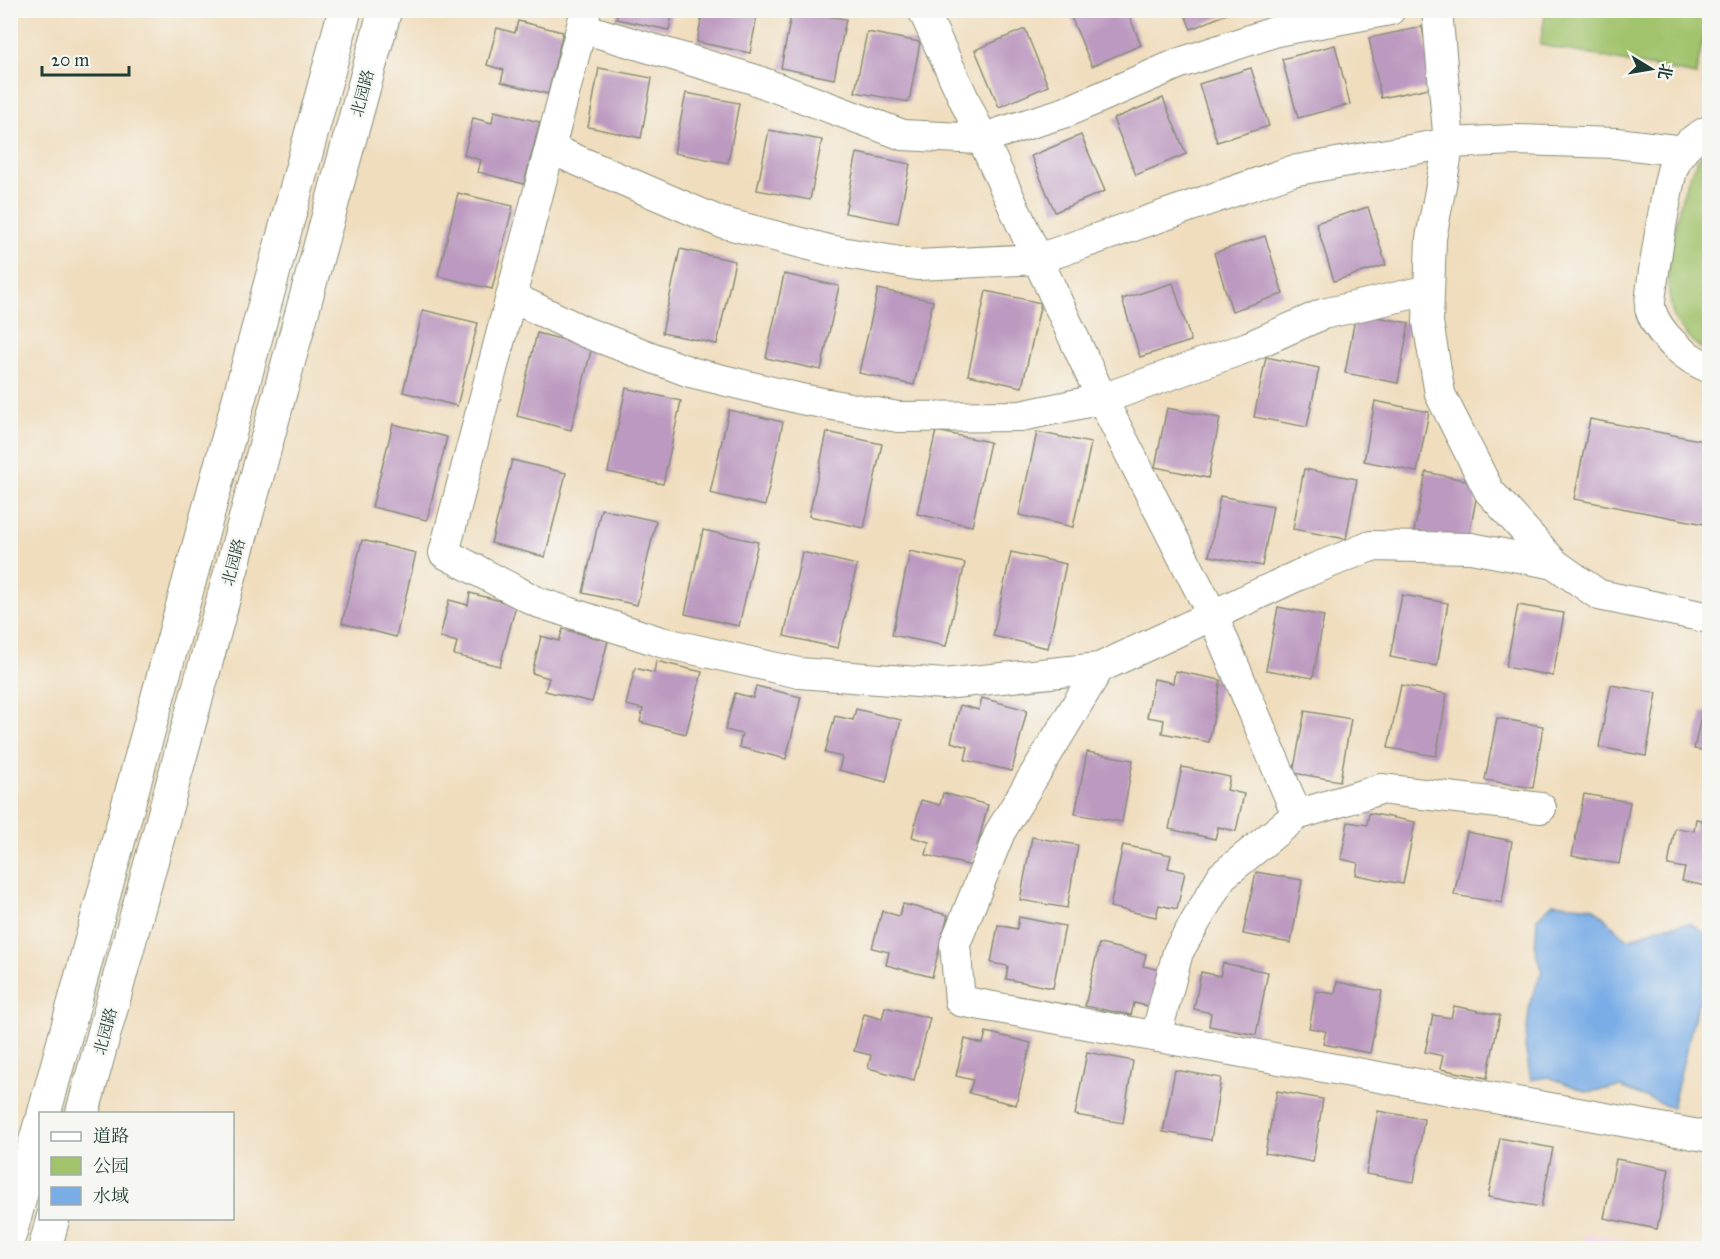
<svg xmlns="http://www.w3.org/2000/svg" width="1720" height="1259" viewBox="0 0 1720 1259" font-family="'IM FELL Great Primer','Noto Serif SC',serif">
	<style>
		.built { fill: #f2cfe1 }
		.green { fill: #a1c36c; stroke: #608050; stroke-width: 1.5 }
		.water { fill: #7aade6; stroke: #4c758d; stroke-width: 1.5 }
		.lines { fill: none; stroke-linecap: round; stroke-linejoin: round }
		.stream { stroke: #7aade6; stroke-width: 9 }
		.building { fill: #bc99c0 }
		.minor-casing { stroke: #888d78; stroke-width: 32 }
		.major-casing { stroke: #888d78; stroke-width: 35 }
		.minor { stroke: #fff; stroke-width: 30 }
		.major { stroke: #fff; stroke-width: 33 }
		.labels { text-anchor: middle; stroke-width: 5; stroke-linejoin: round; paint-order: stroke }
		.street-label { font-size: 16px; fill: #1f3d34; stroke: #f6f6f2 }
	</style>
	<rect width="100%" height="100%" fill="#f6f6f2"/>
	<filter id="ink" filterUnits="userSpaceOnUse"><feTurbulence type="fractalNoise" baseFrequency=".0167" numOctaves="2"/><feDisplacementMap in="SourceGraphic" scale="12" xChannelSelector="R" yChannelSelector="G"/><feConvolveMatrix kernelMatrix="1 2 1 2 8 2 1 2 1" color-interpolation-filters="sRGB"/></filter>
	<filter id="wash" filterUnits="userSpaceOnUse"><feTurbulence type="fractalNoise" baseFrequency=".008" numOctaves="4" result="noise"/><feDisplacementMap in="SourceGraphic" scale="24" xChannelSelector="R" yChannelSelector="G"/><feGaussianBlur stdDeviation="1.35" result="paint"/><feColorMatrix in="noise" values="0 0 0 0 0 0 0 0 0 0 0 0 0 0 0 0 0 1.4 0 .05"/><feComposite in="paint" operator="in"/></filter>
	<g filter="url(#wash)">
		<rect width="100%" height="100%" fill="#f0ddbd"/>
		<polygon class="built" points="1585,1233 1672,1248 1581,1248"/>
		<g class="green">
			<polygon points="1546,11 1708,11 1696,75 1540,45"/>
			<path d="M1709,148v205c-11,-5 -30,-24 -35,-36 -4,-11 -7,-34 -6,-45 2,-29 17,-110 41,-124z"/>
		</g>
		<polygon class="water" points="1553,903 1593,907 1628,940 1660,927 1690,923 1709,936 1709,957 1672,1108 1621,1087 1587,1092 1549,1077 1531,1080 1525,1047 1530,1002 1542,972 1535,949 1537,918"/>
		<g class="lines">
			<polyline class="stream" points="1699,998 1710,1000"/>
		</g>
		<g id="blocks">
			<g class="building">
				<polygon points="618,10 673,10 669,30 616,19"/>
				<polygon points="703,10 758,10 750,53 697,42"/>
				<polygon points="792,10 846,19 834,79 781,68"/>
				<polygon points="1068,10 1127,10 1141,45 1092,66"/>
				<polygon points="1183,10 1234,10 1234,11 1191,29"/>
				<polygon points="518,21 563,32 548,94 501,82 504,70 487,65 497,28 515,33"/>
				<polygon points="1422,27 1434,87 1381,98 1369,38"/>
				<polygon points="1025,29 1048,86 999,107 975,50"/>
				<polygon points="867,32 920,42 909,102 855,92"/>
				<polygon points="1335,45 1350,104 1298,118 1282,59"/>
				<polygon points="599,68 652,78 641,138 588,127"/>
				<polygon points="1251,68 1269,126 1217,142 1199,84"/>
				<polygon points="686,93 739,103 728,163 674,153"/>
				<polygon points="1163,98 1186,154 1136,175 1113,119"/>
				<polygon points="494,111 540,122 524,184 478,172 481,160 464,155 473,118 492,123"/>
				<polygon points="769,130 822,140 810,200 757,190"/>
				<polygon points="1081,135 1105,191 1055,212 1031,156"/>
				<polygon points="857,153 910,164 898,223 845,213"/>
				<polygon points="458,193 513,206 492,289 438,276"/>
				<polygon points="1368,207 1386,265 1334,281 1316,223"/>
				<polygon points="1265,236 1283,294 1232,311 1214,253"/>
				<polygon points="680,249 735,261 717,344 662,333"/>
				<polygon points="784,274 839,286 821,370 766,358"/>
				<polygon points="1173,283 1191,341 1140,357 1122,299"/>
				<polygon points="878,289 933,301 914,385 859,373"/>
				<polygon points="986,291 1041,303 1022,387 968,375"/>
				<polygon points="423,310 478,323 457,406 403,392"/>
				<polygon points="1356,313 1409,323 1398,383 1345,373"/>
				<polygon points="537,333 592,347 571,430 517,416"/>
				<polygon points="1266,357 1319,368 1307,427 1254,417"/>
				<polygon points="626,388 681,401 663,484 608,472"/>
				<polygon points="1375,401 1429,412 1417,472 1364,461"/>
				<polygon points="1167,408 1220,418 1208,478 1155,467"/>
				<polygon points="729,410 783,422 765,506 710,493"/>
				<polygon points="1590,419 1710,442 1710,525 1574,499"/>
				<polygon points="393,424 447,437 427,520 372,507"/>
				<polygon points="936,431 990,442 972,526 917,514"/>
				<polygon points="827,432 882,444 864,528 809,516"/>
				<polygon points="1037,432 1091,443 1073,527 1019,515"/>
				<polygon points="512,460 566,473 545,557 491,543"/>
				<polygon points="1304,469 1357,479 1346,539 1293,529"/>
				<polygon points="1426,472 1479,483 1468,542 1414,532"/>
				<polygon points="1220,496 1273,506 1262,566 1209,556"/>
				<polygon points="601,509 656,521 637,605 583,593"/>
				<polygon points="703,530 758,542 739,626 685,614"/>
				<polygon points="362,540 416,553 396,637 342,623"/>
				<polygon points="910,551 965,563 946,646 892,635"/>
				<polygon points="802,552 857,565 838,648 784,636"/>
				<polygon points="1011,552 1066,564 1048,648 993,636"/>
				<polygon points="470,593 516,605 500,666 454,655 457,642 440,637 449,600 468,605"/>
				<polygon points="1402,595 1448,603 1437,666 1390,657"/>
				<polygon points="1518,605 1564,613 1553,676 1506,667"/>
				<polygon points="1278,607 1324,616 1313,678 1266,670"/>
				<polygon points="563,629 608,641 592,702 545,691 549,678 532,673 541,636 559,641"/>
				<polygon points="656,661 702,672 686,734 640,722 643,709 626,705 635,668 654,673"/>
				<polygon points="1175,671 1221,680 1209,742 1162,733 1164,720 1147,717 1154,679 1173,683"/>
				<polygon points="1401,685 1447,694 1436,756 1388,748"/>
				<polygon points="1611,685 1657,693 1646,756 1599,747"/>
				<polygon points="756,686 801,697 786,759 739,747 742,734 725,730 735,693 753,698"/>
				<polygon points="982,698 1027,710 1012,771 965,760 968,747 951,742 960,705 979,710"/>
				<polygon points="856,709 901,720 886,782 839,770 842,757 825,753 835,716 853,720"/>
				<polygon points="1305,711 1351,719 1340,781 1293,773"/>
				<polygon points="1702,712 1710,713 1710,752 1694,749"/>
				<polygon points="1497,718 1543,726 1533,788 1485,780"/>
				<polygon points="1087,752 1133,760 1122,822 1075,814"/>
				<polygon points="1182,767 1230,777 1227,790 1244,794 1236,831 1218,827 1215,839 1169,829"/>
				<polygon points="943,793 988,805 972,866 926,855 929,842 912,837 921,800 940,805"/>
				<polygon points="1584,794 1630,802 1619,864 1572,856"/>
				<polygon points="1369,813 1415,822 1403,884 1356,875 1358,863 1341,859 1348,822 1367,825"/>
				<polygon points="1696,819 1710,822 1710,887 1682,881 1685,868 1668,865 1675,828 1694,831"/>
				<polygon points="1467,832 1512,841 1502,903 1454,895"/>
				<polygon points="1032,837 1078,845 1067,908 1020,900"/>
				<polygon points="1123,845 1171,855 1168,868 1185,872 1177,909 1159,905 1156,917 1110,907"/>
				<polygon points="1256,872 1302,880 1291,943 1243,934"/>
				<polygon points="903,904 948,915 932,977 886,965 889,952 872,948 882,911 899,916"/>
				<polygon points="1019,917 1065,926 1053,988 1006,979 1008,966 991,963 998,925 1017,929"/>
				<polygon points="1099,944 1146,954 1143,966 1160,970 1152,1007 1134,1003 1131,1015 1085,1006"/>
				<polygon points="1223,963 1268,972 1256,1035 1209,1026 1211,1013 1194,1009 1201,972 1220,976"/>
				<polygon points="1337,982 1382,991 1370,1053 1323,1044 1326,1031 1309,1028 1316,991 1335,994"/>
				<polygon points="1454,1006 1500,1015 1487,1078 1440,1069 1443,1056 1425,1052 1433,1015 1451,1018"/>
				<polygon points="885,1007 930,1018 914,1080 868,1068 871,1055 854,1051 864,1014 882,1019"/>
				<polygon points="986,1032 1031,1043 1016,1105 969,1093 973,1080 956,1076 965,1039 983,1044"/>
				<polygon points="1087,1052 1133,1061 1123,1123 1075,1115"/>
				<polygon points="1175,1070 1221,1078 1211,1140 1163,1132"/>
				<polygon points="1277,1091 1323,1099 1313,1162 1265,1153"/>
				<polygon points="1378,1111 1424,1119 1414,1182 1366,1174"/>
				<polygon points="1500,1138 1553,1148 1541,1207 1488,1197"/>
				<polygon points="1616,1159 1669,1169 1657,1229 1604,1218"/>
			</g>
		</g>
	</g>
	<g filter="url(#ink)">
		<use href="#blocks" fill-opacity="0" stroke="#888d78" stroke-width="1.5"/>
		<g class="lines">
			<defs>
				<g id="minor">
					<polyline points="586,10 444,553 537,602 661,642 799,673 944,684 1099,668 1299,575 1371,546 1471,548 1555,564"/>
					<polyline points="923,10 1102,399 1213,616 1297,815"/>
					<polyline points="1437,10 1449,143 1431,238 1428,322 1440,394 1489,491 1555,564 1599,595 1710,618"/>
					<polyline points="582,28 753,79 903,135 980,139 1066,112 1180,63 1277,31 1390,10"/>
					<path d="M1710,130c-20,10 -29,18 -37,38 -5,12 -25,133 -23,140 8,27 35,50 60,60"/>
					<polyline points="551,149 720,222 829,250 917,265 1038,259 1292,171 1449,143 1514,140 1616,143 1683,151"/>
					<polyline points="512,297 585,332 690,372 801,399 898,417 1021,416 1102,399 1248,347 1323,314 1429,290"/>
					<polyline points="1099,668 1000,832 955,944 960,1001 1710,1137"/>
					<polyline points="1156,1036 1178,952 1222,876 1297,815 1381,789 1541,808"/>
				</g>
				<g id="major">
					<polyline points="44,1114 345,10"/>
					<polyline points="82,1114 385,10"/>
					<polyline points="10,1234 40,1125"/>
					<polyline points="45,1248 53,1218"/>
				</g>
			</defs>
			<use href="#minor" class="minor-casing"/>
			<use href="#major" class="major-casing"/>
			<use href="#minor" class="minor"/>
			<use href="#major" class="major"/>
		</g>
	</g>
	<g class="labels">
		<g class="street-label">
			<text transform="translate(362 93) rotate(-75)" y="6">北园路</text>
			<text transform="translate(233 562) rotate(-75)" y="6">北园路</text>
			<text transform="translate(105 1031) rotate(-75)" y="6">北园路</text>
		</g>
	</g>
	<rect width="1720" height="1259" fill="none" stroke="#f6f6f2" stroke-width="36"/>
	<rect x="39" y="1112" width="195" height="108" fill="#f6f6f2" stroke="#a0aca6" stroke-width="1.5"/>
	<rect x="51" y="1132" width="30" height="9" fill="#ffffff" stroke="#a0aca6" stroke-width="1.5"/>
	<text x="93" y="1142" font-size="18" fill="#1f3d34">道路</text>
	<rect x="51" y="1157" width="30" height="18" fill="#a1c36c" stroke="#a0aca6" stroke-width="1.5"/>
	<text x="93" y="1172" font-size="18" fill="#1f3d34">公园</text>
	<rect x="51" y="1187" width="30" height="18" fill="#7aade6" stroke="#a0aca6" stroke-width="1.5"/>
	<text x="93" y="1202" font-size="18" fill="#1f3d34">水域</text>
	<g transform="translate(1651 69) rotate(101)" stroke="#f6f6f2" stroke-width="4.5" paint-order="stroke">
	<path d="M0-4.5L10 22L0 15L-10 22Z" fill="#1f3d34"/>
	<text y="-9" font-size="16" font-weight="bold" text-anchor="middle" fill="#1f3d34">北</text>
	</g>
	<path d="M42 66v9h87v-9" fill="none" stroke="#1f3d34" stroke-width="3"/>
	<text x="51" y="66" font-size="18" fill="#1f3d34" stroke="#f6f6f2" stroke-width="4.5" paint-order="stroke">20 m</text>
</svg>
